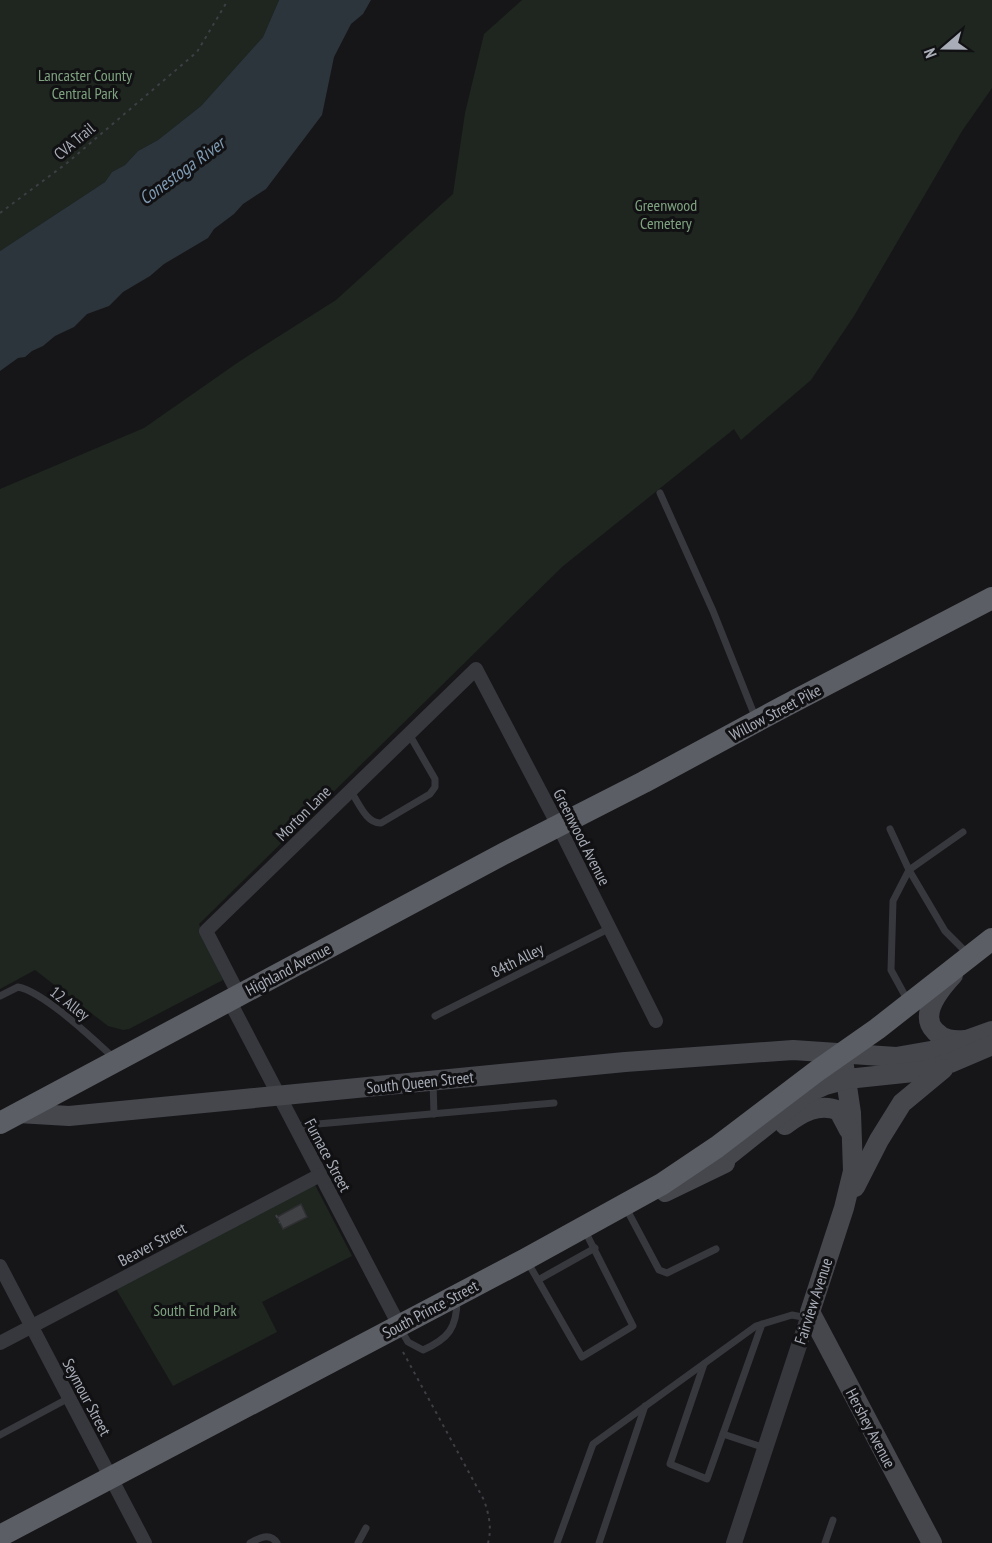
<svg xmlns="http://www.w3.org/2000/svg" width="992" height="1543" viewBox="0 0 992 1543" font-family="'PT Sans Narrow',sans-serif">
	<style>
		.green { fill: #1e261f }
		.water { fill: #2c353c }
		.building { fill: #404145; stroke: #303034; stroke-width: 1.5 }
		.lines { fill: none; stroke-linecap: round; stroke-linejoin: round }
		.path { stroke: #3d3f44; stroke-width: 2; stroke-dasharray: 3 4.5; stroke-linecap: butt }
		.service { stroke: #37383d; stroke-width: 7 }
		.minor { stroke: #37383d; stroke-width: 14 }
		.tertiary { stroke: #37383d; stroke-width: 16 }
		.secondary { stroke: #45474d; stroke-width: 20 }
		.trunk { stroke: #5b5e65; stroke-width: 22 }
		.labels { text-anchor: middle; stroke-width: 6; stroke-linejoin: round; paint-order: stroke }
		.park-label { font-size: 16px; fill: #7fa381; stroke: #111113 }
		.street-label { font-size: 16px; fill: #a8adb8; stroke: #111113 }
		.water-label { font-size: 18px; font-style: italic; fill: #7f9bb3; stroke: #111113 }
	</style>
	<rect width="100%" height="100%" fill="#161618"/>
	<g class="green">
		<polygon points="0,0 279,0 263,37 201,106 158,140 138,151 125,165 112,172 105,182 0,251"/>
		<polygon points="522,0 992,0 992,88 962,131 854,316 811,380 741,440 734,429 562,567 199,924 223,980 129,1029 123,1030 108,1026 35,970 0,989 0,489 144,428 240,361 336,300 453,194 465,113 484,34"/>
		<polygon points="314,1183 352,1256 262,1302 277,1332 173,1386 115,1287"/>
	</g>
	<polygon class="water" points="279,0 371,0 363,14 351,24 334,57 322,115 266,189 243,204 234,214 214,229 208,238 164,264 150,276 123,292 109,306 87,314 74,327 55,336 43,346 32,351 25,357 18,358 0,371 0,251 105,182 112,172 125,165 138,151 158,140 201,106 263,37"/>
	<polygon class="building" points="301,1204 307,1217 283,1229 277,1217"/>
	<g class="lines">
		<g class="path">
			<polyline points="0,213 67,163 197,52 228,0"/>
			<polyline points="276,1215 280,1223"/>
			<path d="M403,1352l81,148c5,15 8,28 4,43"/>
		</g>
		<g class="service">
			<polyline points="660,493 713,611 756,719"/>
			<path d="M350,790c8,11 16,34 31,33l49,-29 5,-7v-8l-26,-45"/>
			<polyline points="890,829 909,870 945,931 968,954"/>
			<path d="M0,996l18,-9c26,5 75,52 96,71"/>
			<polyline points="908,1001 891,970 893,901 909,870 963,832"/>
			<polyline points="435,1016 610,928"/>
			<polyline points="433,1083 434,1114"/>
			<polyline points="295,1126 554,1103"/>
			<polyline points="626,1208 659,1270 667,1273 716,1249"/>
			<polyline points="527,1261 582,1357 633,1326 585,1231"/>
			<polyline points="538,1280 595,1248"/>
			<path d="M401,1330l7,12 15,8c25,-11 34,-22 34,-50"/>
			<polyline points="704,1364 670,1464 707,1479 762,1324"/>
			<polyline points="723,1434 765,1448"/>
			<polyline points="0,1435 69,1398"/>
			<path d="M250,1543c9,-5 20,-11 27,0"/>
			<polyline points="358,1543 366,1528"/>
			<polyline points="557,1543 593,1444 756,1326 792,1315 808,1318"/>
			<polyline points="599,1543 645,1406"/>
			<polyline points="825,1543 833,1520"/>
		</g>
		<g class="minor">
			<polyline points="239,995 206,931 476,669 559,827 656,1021"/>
			<polyline points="229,1000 399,1325"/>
			<polyline points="0,1266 145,1543"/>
			<polyline points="0,1343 320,1175"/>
		</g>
		<polyline class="tertiary" points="734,1543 810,1312"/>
		<g class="secondary">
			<path d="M953,975c-12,13 -35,39 -18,56 8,9 18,10 30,9"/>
			<polyline points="842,1053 851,1113 853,1171 844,1208 810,1312 932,1543"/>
			<polyline points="18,1113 69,1116 625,1062 793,1050 896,1057 942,1049 992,1031"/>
			<path d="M785,1125c16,-12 34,-23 54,-14l10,19"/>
			<polyline points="713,1168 807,1093 825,1085 847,1079 923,1071 950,1063 992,1045"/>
			<polyline points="855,1187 879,1140 902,1103 943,1069"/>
			<polyline points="665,1192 725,1163"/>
		</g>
		<g class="trunk">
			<polyline points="0,1123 505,853 644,782 783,707 992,598"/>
			<polyline points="0,1536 526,1259 662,1184 717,1147 817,1071 877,1029 992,939"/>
		</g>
	</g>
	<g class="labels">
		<g class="park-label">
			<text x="85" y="81">Lancaster County<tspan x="85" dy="18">Central Park</tspan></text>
			<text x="666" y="211">Greenwood<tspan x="666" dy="18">Cemetery</tspan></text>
			<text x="195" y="1316">South End Park</text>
		</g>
		<g class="street-label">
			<text transform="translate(74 141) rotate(-40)" y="6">CVA Trail</text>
			<text transform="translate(775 712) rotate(-28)" y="6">Willow Street Pike</text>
			<text transform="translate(303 813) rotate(-45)" y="6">Morton Lane</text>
			<text transform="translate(582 837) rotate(63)" y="6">Greenwood Avenue</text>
			<text transform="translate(517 960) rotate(-27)" y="6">84th Alley</text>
			<text transform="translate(288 969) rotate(-28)" y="6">Highland Avenue</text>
			<text transform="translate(70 1003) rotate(38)" y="6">12 Alley</text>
			<text transform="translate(420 1082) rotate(-6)" y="6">South Queen Street</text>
			<text transform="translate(328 1155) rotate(62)" y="6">Furnace Street</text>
			<text transform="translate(152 1244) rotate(-28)" y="6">Beaver Street</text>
			<text transform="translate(813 1301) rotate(-72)" y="6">Fairview Avenue</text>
			<text transform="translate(430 1309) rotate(-28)" y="6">South Prince Street</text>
			<text transform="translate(87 1397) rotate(62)" y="6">Seymour Street</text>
			<text transform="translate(871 1428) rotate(62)" y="6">Hershey Avenue</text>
		</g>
		<g class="water-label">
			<text transform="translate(182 171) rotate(-36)" y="6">Conestoga River</text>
		</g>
	</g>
	<g transform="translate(944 48) rotate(250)" stroke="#111113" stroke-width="4.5" paint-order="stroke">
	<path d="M0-4.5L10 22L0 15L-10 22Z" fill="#a8adb8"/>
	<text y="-9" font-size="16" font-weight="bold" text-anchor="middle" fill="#a8adb8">N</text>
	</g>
</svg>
